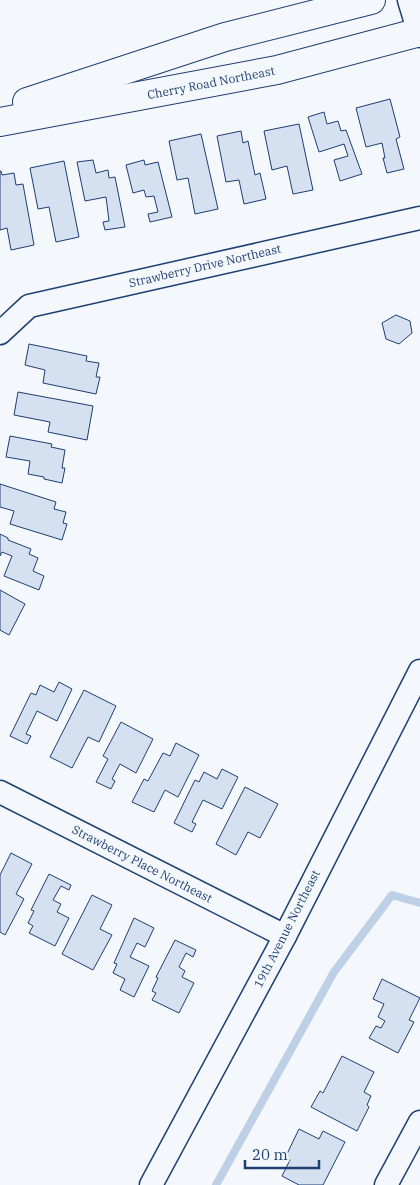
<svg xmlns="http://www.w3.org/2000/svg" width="420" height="1185" viewBox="0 0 420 1185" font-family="'IBM Plex Serif',serif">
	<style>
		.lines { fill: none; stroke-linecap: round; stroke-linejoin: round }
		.stream { stroke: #bed0e5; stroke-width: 8 }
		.building { fill: #d5e0f0; stroke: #1d3f73 }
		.minor-casing { stroke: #1d3f73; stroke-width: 25 }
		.tertiary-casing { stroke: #1d3f73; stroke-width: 30 }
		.minor { stroke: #f4f7fb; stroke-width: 22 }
		.tertiary { stroke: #f4f7fb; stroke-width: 28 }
		.labels { text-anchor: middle; stroke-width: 4; stroke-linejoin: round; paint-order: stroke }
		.street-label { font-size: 12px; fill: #1d3f73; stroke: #f4f7fb }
	</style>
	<rect width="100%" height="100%" fill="#f4f7fb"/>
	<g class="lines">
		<polyline class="stream" points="216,1185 334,972 392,895 420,903"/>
	</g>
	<g class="building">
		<polygon points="390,99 400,137 396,139 404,169 387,173 383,158 385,158 382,143 366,147 356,108"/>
		<polygon points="324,112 327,124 338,121 341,131 346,130 362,174 340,181 334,160 348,156 344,144 319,152 308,117"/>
		<polygon points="299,124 313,190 293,194 287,166 272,170 264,131"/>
		<polygon points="241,131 243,143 248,141 255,175 260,173 266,199 244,204 239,180 226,182 217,136"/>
		<polygon points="201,134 218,209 195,214 188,178 177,180 169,141"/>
		<polygon points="93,160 96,173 108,170 109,178 115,177 125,227 105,230 103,222 109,221 106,197 85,201 77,162"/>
		<polygon points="144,160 145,165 158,162 172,217 150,222 148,214 158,212 154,196 146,197 144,190 133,193 126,165"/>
		<polygon points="64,161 79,237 56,242 49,207 38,209 30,168"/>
		<polygon points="0,171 1,171 2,175 14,173 16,185 23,184 34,245 11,250 7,228 0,230"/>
		<polygon points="396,315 410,321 412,333 399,344 386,339 382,323"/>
		<polygon points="29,344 87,356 86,361 99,363 96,377 100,377 96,394 43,383 45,370 25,365"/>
		<polygon points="18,392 93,406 87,440 48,432 50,422 14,415"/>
		<polygon points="10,436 52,444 51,447 65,450 62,468 65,468 62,483 44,479 44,477 28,474 30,461 6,457"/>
		<polygon points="0,484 56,502 54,509 66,512 63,523 67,524 62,540 10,524 14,511 0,507"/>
		<polygon points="0,534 8,538 8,540 31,549 29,554 38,558 33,571 44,576 39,590 4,576 12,556 2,552 0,556"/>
		<polygon points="0,590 25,604 9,635 0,630"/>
		<polygon points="59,682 72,689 57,721 37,711 26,734 31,736 27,744 10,736 31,693 36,695 40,685 54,692"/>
		<polygon points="84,690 116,706 99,742 88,737 72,768 50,757"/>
		<polygon points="121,722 153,739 136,773 120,764 112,779 115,781 111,789 96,782 108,759 103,756"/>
		<polygon points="176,743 199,755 178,797 165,790 154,812 132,802 144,779 148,781 163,753 170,756"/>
		<polygon points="222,769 238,777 222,809 203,800 192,822 196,824 192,832 174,823 195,780 199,782 204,772 217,779"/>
		<polygon points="245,787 278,804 260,838 248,832 236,855 216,844"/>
		<polygon points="11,853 32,864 16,894 24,899 5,935 0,932 0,875"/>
		<polygon points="49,874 71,885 69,890 61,886 53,900 61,904 57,912 69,918 55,946 29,933 33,926 28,923 34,911 31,910"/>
		<polygon points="92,895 112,905 100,929 112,935 93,970 62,954"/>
		<polygon points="134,918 154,928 145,947 137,943 130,957 149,966 134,997 120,990 125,979 113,973 117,964 114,963"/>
		<polygon points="175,940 196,950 193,957 186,953 179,967 185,971 182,977 194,983 179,1013 152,1000 156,993 152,991 158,978 156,977"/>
		<polygon points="382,979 420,998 409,1020 414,1022 398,1053 369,1038 376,1026 381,1028 385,1021 378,1017 384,1004 373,999"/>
		<polygon points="342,1056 374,1072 364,1092 371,1096 367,1105 369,1107 357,1131 311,1107 320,1091 323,1093"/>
		<polygon points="299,1129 319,1139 323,1131 345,1142 323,1185 299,1185 282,1176 290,1160 285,1158"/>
	</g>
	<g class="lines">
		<defs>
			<g id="minor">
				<polyline points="409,0 420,36"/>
				<polyline points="0,333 29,306 420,218"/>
				<polyline points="0,792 285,936"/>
				<polyline points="151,1185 285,936 420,671"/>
				<polyline points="386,1185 420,1122"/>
			</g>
			<g id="tertiary">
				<polyline points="27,102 225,37 371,0"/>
				<polyline points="0,122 277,70 420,32"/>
			</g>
		</defs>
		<use href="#minor" class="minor-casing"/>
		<use href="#tertiary" class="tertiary-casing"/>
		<use href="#minor" class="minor"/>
		<use href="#tertiary" class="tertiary"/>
	</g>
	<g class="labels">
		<g class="street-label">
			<text transform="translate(211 83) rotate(-11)" y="4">Cherry Road Northeast</text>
			<text transform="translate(205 266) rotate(-13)" y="4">Strawberry Drive Northeast</text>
			<text transform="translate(142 864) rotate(27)" y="4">Strawberry Place Northeast</text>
			<text transform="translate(287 929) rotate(-63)" y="4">19th Avenue Northeast</text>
		</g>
	</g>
	<path d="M245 1160v8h74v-8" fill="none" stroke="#1d3f73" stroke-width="2.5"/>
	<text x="252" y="1160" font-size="15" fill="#1d3f73" stroke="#f4f7fb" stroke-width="4" paint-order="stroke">20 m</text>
</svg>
